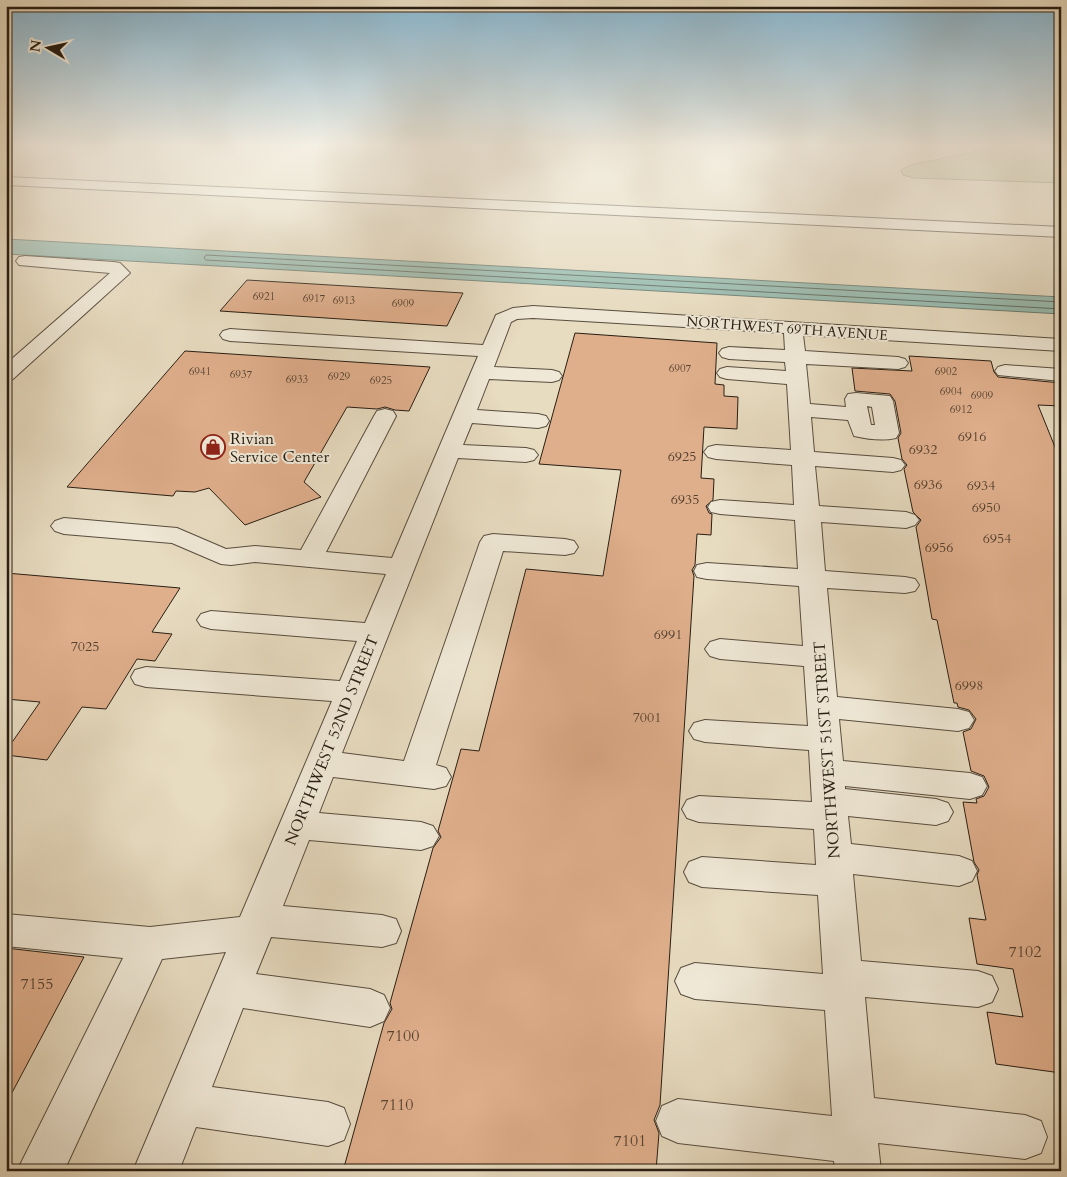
<svg xmlns="http://www.w3.org/2000/svg" width="1067" height="1177" viewBox="0 0 1067 1177" font-family="Cardo,serif">
	<style>
		.green { fill: #b8c091; stroke: #706f52 }
		.water { fill: #97bbb0; stroke: #6b7c71 }
		.lines { fill: none; stroke-linecap: round; stroke-linejoin: round }
		.shore { stroke: #606c62; stroke-width: 1 }
		.building { fill: #dfae8b; stroke: #281e13 }
		.minor-casing { stroke: #584d3e; stroke-width: 2 }
		.minor { fill: #efe8d6; fill-rule: evenodd }
		.labels { text-anchor: middle; stroke-width: 4; stroke-linejoin: round; paint-order: stroke }
		.far-number-label { font-size: 11px; fill: #564231 }
		.far-street-label { font-size: 14px; fill: #281e13; stroke: #efe8d6 }
		.number-label { font-size: 14px; fill: #564231 }
		.poi-label { font-size: 16px; fill: #281e13; stroke: #efe8d6; text-anchor: start }
		.street-label { font-size: 16px; fill: #281e13; stroke: #efe8d6 }
		.near-number-label { font-size: 16px; fill: #564231 }
	</style>
	<rect width="100%" height="100%" fill="#e7dbc0"/>
	<filter id="stains"><feTurbulence type="fractalNoise" baseFrequency=".004" numOctaves="4"/><feColorMatrix values="0 0 0 0 .2 0 0 0 0 .09 0 0 0 0 .02 0 0 0 .5 -.17"/></filter>
	<radialGradient id="worn" r=".72"><stop offset=".6" stop-color="#630" stop-opacity="0"/><stop offset="1" stop-color="#630" stop-opacity=".3"/></radialGradient>
	<polygon class="green" points="1005,145 1061,145 1061,183 914,178 903,175 901,170 911,165"/>
	<polygon class="water" points="6,239 1061,297 1061,314 6,254"/>
	<g class="lines">
		<polyline class="shore" points="1061,302 206,255 204,258 206,260 1061,309"/>
	</g>
	<g class="building">
		<polygon points="247,280 463,293 447,326 220,311"/>
		<polygon points="575,333 717,343 715,384 724,385 724,396 738,397 737,429 704,427 701,478 714,479 713,500 706,506 709,513 712,514 711,535 697,534 695,565 692,570 694,576 660,1105 654,1120 659,1133 656,1171 343,1171 384,1023 392,1009 390,1003 433,848 441,837 438,831 461,749 479,751 526,569 603,576 621,470 539,464"/>
		<polygon points="185,351 430,367 409,411 395,410 385,407 377,409 347,407 304,482 321,497 245,525 209,488 195,492 176,491 173,496 67,487"/>
		<polygon points="909,356 991,361 994,372 998,377 1061,383 1061,406 1038,405 1057,452 1061,452 1061,1073 996,1064 987,1012 1023,1017 1013,969 977,964 969,918 986,920 977,875 979,870 974,862 963,802 977,803 976,799 984,796 989,787 984,776 971,771 963,732 971,729 976,719 969,710 958,707 957,703 954,703 937,620 932,619 916,527 921,520 913,512 904,469 907,465 902,459 898,438 901,433 895,401 890,394 855,391 852,368 912,371"/>
		<polygon points="6,573 180,588 152,632 172,634 155,661 137,659 106,709 82,707 47,760 6,755 6,751 40,702 6,699"/>
		<polygon points="6,948 84,957 6,1104"/>
	</g>
	<g class="lines">
		<defs>
			<g id="minor">
				<polygon points="6,177 1061,227 1061,237 6,185"/>
				<polygon points="25,256 114,262 120,263 130,273 13,379 6,381 6,364 110,273 19,265 16,261 19,257"/>
				<path d="M533,306l528,33v12l-258,-16 2,16 93,6 7,2 3,4 -3,4 -7,2 -92,-5 4,40 36,3 -1,-8 3,-5 8,-1 34,3 3,5 6,32 -3,5c-13,3 -29,1 -42,-2l-6,-16 -37,-3 3,35 79,6 8,2 4,5 -4,5 -8,2 -78,-6 4,40 87,6 9,3 4,5 -4,5 -9,3 -85,-6 4,49 80,6 10,2 4,6 -4,6 -10,2 -78,-5 10,109 121,12 11,3 5,8 -5,8 -11,3 -119,-12 4,42 127,12 12,4 5,9 -5,9 -12,4 -125,-13v3l91,10 12,4 5,9 -5,9 -12,4 -88,-9 3,28 108,12 13,5 5,10 -5,10 -13,5 -106,-12 8,87 117,10 14,5 6,13 -6,13 -14,5 -113,-10 9,101 151,17 16,6 6,16 -6,16 -16,6 -147,-16 3,28h-46l-1,-10 -156,-18 -16,-7 -6,-15 6,-15 16,-7 154,17 -7,-106 -130,-11 -14,-5 -6,-13 6,-13 14,-5 128,11 -5,-79 -116,-8 -13,-5 -5,-10 5,-10 13,-5 114,8 -2,-36 -115,-7 -12,-4 -5,-9 5,-9 12,-4 113,6 -3,-52 -104,-8 -11,-3 -5,-8 5,-8 11,-3 103,6 -4,-60 -84,-7 -10,-3 -5,-7 5,-7 10,-3 83,7 -4,-60 -92,-7 -10,-2 -3,-6 3,-6 10,-2 91,6 -3,-49 -75,-6 -9,-2 -3,-5 3,-5 9,-2 74,5 -2,-40 -76,-6 -8,-2 -4,-5 4,-5 8,-2 75,5 -4,-66 -60,-5 -7,-2 -3,-4 3,-4 7,-2 59,4 -1,-9 -56,-3 -7,-2 -3,-4 3,-4 7,-2 56,3 -1,-17 -251,-15 -16,1 -6,3 -17,45 58,3 7,2 3,4 -3,4 -7,2 -63,-3 -12,31 61,4 8,2 3,5 -3,5 -8,2 -66,-5 -9,22 63,3 8,2 4,5 -4,5 -8,2 -68,-4 -116,295 62,8 76,-219 4,-6 9,-2 72,5 9,2 4,6 -4,6 -9,2 -62,-4 -67,214 10,3 5,9 -5,9 -12,3 -101,-12 -14,36 102,9 12,4 6,10 -6,10 -12,4 -112,-10 -26,66 99,9 14,4 5,12 -5,12 -14,4 -111,-10 -15,37 114,15 14,6 6,13 -6,13 -14,6 -127,-19 -31,79 116,15 16,6 6,16 -6,16 -16,6 -132,-19 -17,44h-46l93,-219 -64,7 -98,212h-47l106,-213 -117,-12v-32l144,13 90,-10 92,-216 -186,-14 -11,-3 -4,-7 4,-7 11,-3 194,14 17,-40 -146,-12 -10,-3 -4,-6 4,-6 10,-3 154,12 21,-49 -131,-12 -24,3 -10,-1 -49,-21 -108,-9 -9,-3 -4,-5 4,-5 9,-3 113,10 49,21 29,-3 46,4 73,-134 3,-5 8,-2 8,2 3,5 -70,136 66,6 86,-202 -248,-15 -7,-2 -3,-4 3,-4 7,-2 253,16 13,-30 17,-7zM867,406l5,1 3,18h-4z"/>
				<polygon points="1005,365 1061,369 1061,381 998,375 995,371 998,367"/>
			</g>
		</defs>
		<use href="#minor" class="minor-casing"/>
		<use href="#minor" class="minor"/>
	</g>
	<linearGradient id="sky" x2="0" y2="1"><stop stop-color="#87b7d2"/><stop offset="0.47" stop-color="#f4efe3"/><stop offset="1" stop-color="#f4efe3" stop-opacity="0"/></linearGradient>
	<rect width="1067" height="310" fill="url(#sky)"/>
	<defs>
		<symbol id="shop-ring" viewBox="-11 -11 22 22"><circle r="9.5" fill="#efe8d6" stroke="#8f2418" stroke-width="1.5"/><path d="M-5-2.5h2.3a2.7 3.5 0 0 1 5.4 0H5L5.5 6h-11ZM-1.5-2.5h3a1.5 2.3 0 0 0-3 0Z" fill="#8f2418"/></symbol>
	</defs>
	<g fill-rule="evenodd">
		<use href="#shop-ring" x="199" y="433" width="28" height="28"/>
	</g>
	<g class="labels">
		<g class="far-number-label">
			<text x="264" y="300">6921</text>
			<text x="314" y="302">6917</text>
			<text x="344" y="304">6913</text>
			<text x="403" y="307">6909</text>
			<text x="680" y="372">6907</text>
			<text x="200" y="375">6941</text>
			<text x="946" y="375">6902</text>
			<text x="241" y="378">6937</text>
			<text x="339" y="380">6929</text>
			<text x="297" y="383">6933</text>
			<text x="381" y="384">6925</text>
			<text x="951" y="395">6904</text>
			<text x="982" y="399">6909</text>
			<text x="961" y="413">6912</text>
		</g>
		<g class="far-street-label">
			<text transform="translate(787 328) rotate(4)" y="5">NORTHWEST 69TH AVENUE</text>
		</g>
		<g class="number-label">
			<text x="972" y="441">6916</text>
			<text x="923" y="454">6932</text>
			<text x="682" y="461">6925</text>
			<text x="928" y="489">6936</text>
			<text x="981" y="490">6934</text>
			<text x="685" y="504">6935</text>
			<text x="986" y="512">6950</text>
			<text x="997" y="543">6954</text>
			<text x="939" y="552">6956</text>
			<text x="668" y="639">6991</text>
			<text x="85" y="651">7025</text>
			<text x="969" y="690">6998</text>
			<text x="647" y="722">7001</text>
		</g>
		<g class="poi-label">
			<text x="230" y="444">Rivian<tspan x="230" dy="18">Service Center</tspan></text>
		</g>
		<g class="street-label">
			<text transform="translate(331 740) rotate(-68)" y="6">NORTHWEST 52ND STREET</text>
			<text transform="translate(826 750) rotate(-94)" y="6">NORTHWEST 51ST STREET</text>
		</g>
		<g class="near-number-label">
			<text x="1025" y="957">7102</text>
			<text x="37" y="989">7155</text>
			<text x="403" y="1041">7100</text>
			<text x="397" y="1110">7110</text>
			<text x="630" y="1146">7101</text>
		</g>
	</g>
	<rect width="1067" height="1177" fill="none" stroke="#e7dbc0" stroke-width="25"/>
	<rect x="8" y="8" width="1052" height="1162" fill="none" stroke="#281e13" stroke-width="2.5"/>
	<rect x="12" y="12" width="1042" height="1152" fill="none" stroke="#281e13"/>
	<g transform="translate(48 48) rotate(279)" stroke="#efe8d6" stroke-width="4" paint-order="stroke">
	<path d="M0-4L9 19L0 12L-9 19Z" fill="#281e13"/>
	<text y="-8" font-size="14" font-weight="bold" text-anchor="middle" fill="#281e13">N</text>
	</g>
	<rect width="100%" height="100%" filter="url(#stains)"/>
	<rect width="100%" height="100%" fill="url(#worn)"/>
</svg>
